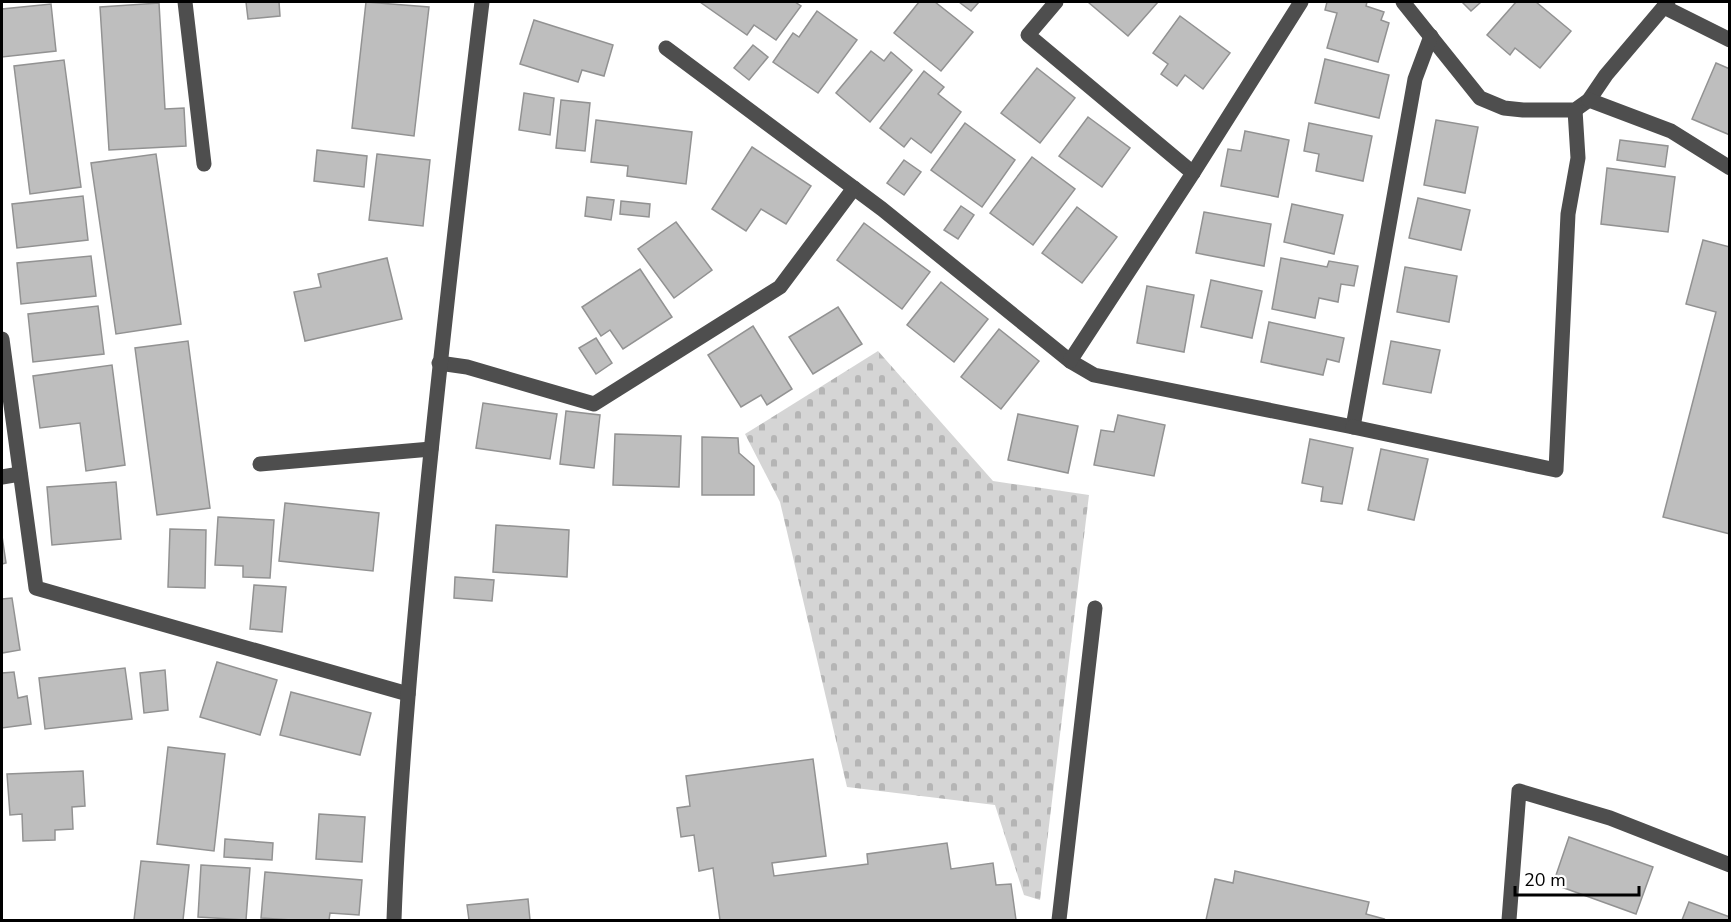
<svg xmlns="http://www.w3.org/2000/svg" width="1731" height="922" viewBox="0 0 1731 922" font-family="'Nunito Sans',sans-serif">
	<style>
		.cemetery { fill: url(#cemetery-stones) }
		.building { fill: #bebebe; stroke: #929292; stroke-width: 1.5 }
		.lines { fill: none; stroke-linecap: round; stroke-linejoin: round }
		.minor { stroke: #4e4e4e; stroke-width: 15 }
	</style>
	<defs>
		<pattern id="cemetery-stones" width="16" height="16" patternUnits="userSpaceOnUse" patternTransform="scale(1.5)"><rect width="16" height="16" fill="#d5d5d5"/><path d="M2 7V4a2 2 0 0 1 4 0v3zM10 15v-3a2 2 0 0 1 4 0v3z" fill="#b5b5b5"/></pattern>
	</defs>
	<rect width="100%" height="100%" fill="#fff"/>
	<polygon class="cemetery" points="878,351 993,481 1089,495 1040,900 1024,895 995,805 847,787 780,502 745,434"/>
	<g class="building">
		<polygon points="246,2 279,2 280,16 248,19"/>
		<polygon points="366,2 429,7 414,136 352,128"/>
		<polygon points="700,2 795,2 801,6 776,40 754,25 747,35"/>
		<polygon points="919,2 935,2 973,32 941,71 894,33"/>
		<polygon points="959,2 979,2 971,11"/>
		<polygon points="1088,2 1158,2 1128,36"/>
		<polygon points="1327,2 1367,2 1366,6 1384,12 1381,20 1389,23 1378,62 1327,48 1337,13 1325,10"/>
		<polygon points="1462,2 1481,2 1471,11"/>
		<polygon points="1516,2 1536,2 1571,31 1540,68 1515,48 1510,55 1487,35"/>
		<polygon points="159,3 165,109 184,108 186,146 109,150 100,7"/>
		<polygon points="51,4 56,51 2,57 2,9"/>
		<polygon points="817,11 857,40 818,93 773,62 793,33 799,37"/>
		<polygon points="1180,16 1230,53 1203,89 1185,75 1177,86 1161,74 1168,64 1153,53"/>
		<polygon points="534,20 613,45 604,76 582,70 578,82 520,64"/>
		<polygon points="753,45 768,57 749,80 734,68"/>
		<polygon points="871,51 884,61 891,52 912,70 870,122 836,93"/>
		<polygon points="1325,59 1389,75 1379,118 1315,103"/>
		<polygon points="64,60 81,187 30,194 14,66"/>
		<polygon points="1716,63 1730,69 1730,135 1692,119"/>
		<polygon points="1037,68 1075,98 1040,143 1001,113"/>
		<polygon points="924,71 944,87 938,94 961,112 931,153 911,138 904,147 880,128"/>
		<polygon points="524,93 554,98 550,135 519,130"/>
		<polygon points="561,100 590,103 585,151 556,148"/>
		<polygon points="1088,117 1130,148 1102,187 1059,156"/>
		<polygon points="596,120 692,132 686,184 627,176 628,166 591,162"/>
		<polygon points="1436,120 1478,127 1465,193 1424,185"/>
		<polygon points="965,123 1015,160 982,207 931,170"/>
		<polygon points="1309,123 1372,136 1363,181 1316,171 1319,154 1304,151"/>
		<polygon points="1245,131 1289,140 1278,197 1221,186 1228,149 1241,151"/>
		<polygon points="1620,140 1668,146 1665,167 1617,160"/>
		<polygon points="752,147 811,186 786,224 761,209 746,231 712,209"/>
		<polygon points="317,150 367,156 364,187 314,181"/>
		<polygon points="156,154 181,324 116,334 91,163"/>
		<polygon points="377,154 430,160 423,226 369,220"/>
		<polygon points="1032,157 1075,189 1033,245 990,213"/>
		<polygon points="904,160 921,172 904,195 887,183"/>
		<polygon points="1607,168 1675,177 1668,232 1601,224"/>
		<polygon points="83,196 88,240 17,248 12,204"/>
		<polygon points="587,197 614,200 611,220 585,216"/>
		<polygon points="1418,198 1470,210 1461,250 1409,238"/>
		<polygon points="621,201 650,204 649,217 620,214"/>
		<polygon points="1292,204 1343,215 1334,254 1284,242"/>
		<polygon points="961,206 974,215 958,239 944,230"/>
		<polygon points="1077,207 1117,237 1082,283 1042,253"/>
		<polygon points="1204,212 1271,224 1264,266 1196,253"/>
		<polygon points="676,222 712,270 674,298 638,249"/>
		<polygon points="864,223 930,272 902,309 837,260"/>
		<polygon points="1703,240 1730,247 1730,534 1663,517 1716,312 1686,304"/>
		<polygon points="91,256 96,296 21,304 17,263"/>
		<polygon points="387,258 402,319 305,341 294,292 321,287 318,274"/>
		<polygon points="1281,258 1327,267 1329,261 1358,266 1354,286 1341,284 1338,302 1319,298 1315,318 1272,309"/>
		<polygon points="1405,267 1457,276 1449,322 1397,312"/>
		<polygon points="640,269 672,317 623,349 610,330 601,336 582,307"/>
		<polygon points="1211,280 1262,291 1252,338 1201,327"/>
		<polygon points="941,282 988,319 954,362 907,325"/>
		<polygon points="1147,286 1194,295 1184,352 1137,343"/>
		<polygon points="98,306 104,354 33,362 28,314"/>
		<polygon points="838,307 862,344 813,374 789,337"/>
		<polygon points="1269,322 1344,338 1339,362 1327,359 1323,375 1261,362"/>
		<polygon points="753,326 792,389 767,405 761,395 741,407 708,355"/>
		<polygon points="999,329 1039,361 1001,409 961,377"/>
		<polygon points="596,338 612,363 596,374 579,348"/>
		<polygon points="188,341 210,508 157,515 135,348"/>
		<polygon points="1391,341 1440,350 1431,393 1383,384"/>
		<polygon points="112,365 125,465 86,471 80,423 40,428 33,376"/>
		<polygon points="483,403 557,414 550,459 476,448"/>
		<polygon points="566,411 600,415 594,468 560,464"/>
		<polygon points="1018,414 1078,426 1068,473 1008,460"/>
		<polygon points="1118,415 1165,425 1154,476 1094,465 1101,430 1114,432"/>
		<polygon points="615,434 681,436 679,487 613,485"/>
		<polygon points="702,437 738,438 739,453 754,466 754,495 702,495"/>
		<polygon points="1310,439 1353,448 1342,504 1321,501 1323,487 1302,483"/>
		<polygon points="1381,449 1428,459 1414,520 1368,510"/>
		<polygon points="116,482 121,539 52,545 47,487"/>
		<polygon points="285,503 379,513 373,571 279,561"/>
		<polygon points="218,517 274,520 270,578 243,577 243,566 215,565"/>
		<polygon points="496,525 569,530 567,577 493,572"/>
		<polygon points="170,529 206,530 205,588 168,587"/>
		<polygon points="2,536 6,563 2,564"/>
		<polygon points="455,577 494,580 492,601 454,598"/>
		<polygon points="254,585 286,587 282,632 250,629"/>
		<polygon points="12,598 20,650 2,653 2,599"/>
		<polygon points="217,662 277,680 260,735 200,717"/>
		<polygon points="125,668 132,719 45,729 39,678"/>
		<polygon points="165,670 168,710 144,713 140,673"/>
		<polygon points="14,672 18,698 27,696 31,724 2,728 2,673"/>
		<polygon points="291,692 371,713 360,755 280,735"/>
		<polygon points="168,747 225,754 214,851 157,844"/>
		<polygon points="813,759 826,856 772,863 774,876 868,864 867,854 947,843 951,869 993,863 996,885 1011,884 1016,920 720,920 713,868 699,871 694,835 681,837 677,808 690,806 686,776"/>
		<polygon points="83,771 85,806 72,807 73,829 55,830 55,840 23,841 22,814 10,815 7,774"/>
		<polygon points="319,814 365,817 362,862 316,859"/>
		<polygon points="1569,837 1653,867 1636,914 1553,884"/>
		<polygon points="225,839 273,843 272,860 224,857"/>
		<polygon points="141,861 189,865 183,920 134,920"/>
		<polygon points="201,865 250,868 246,920 198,917"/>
		<polygon points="1235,871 1369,902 1366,914 1384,919 1383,920 1206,920 1215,879 1233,883"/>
		<polygon points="265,872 362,880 359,915 330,913 329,920 292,920 261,918"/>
		<polygon points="528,899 530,920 469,920 467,905"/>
		<polygon points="1689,902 1730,917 1730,920 1682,920"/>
	</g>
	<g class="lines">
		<g class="minor">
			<polyline points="185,2 204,164"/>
			<polyline points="1056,2 1028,35 1193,173"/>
			<polyline points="1403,2 1480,98 1504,108 1523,110 1575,110 1589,100 1606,75 1668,2"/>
			<polyline points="1664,7 1730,40"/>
			<polyline points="666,48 882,209 1070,361 1094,375 1353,427 1415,79 1431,36"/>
			<polyline points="1589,100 1671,131 1730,168"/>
			<polyline points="2,339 36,588 408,694"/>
			<polyline points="1070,361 1193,173 1301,2"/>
			<polyline points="439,363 467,367 594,404 780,287 854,188"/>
			<polyline points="1353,427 1556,470 1568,214 1578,158 1575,110"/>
			<polyline points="260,464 431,449"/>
			<polyline points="2,477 20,474"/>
			<path d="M394,920c4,-116 14,-231 25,-347 18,-191 40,-381 63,-571"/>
			<polyline points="1059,920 1095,608"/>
			<polyline points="1509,920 1519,791 1610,818 1730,865"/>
		</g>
	</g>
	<rect width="1731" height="922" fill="none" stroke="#000000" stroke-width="6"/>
	<path d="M1515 886v9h124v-9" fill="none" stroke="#000000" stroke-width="3"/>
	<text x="1524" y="886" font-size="18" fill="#000000" stroke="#ffffff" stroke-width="4.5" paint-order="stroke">20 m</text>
</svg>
